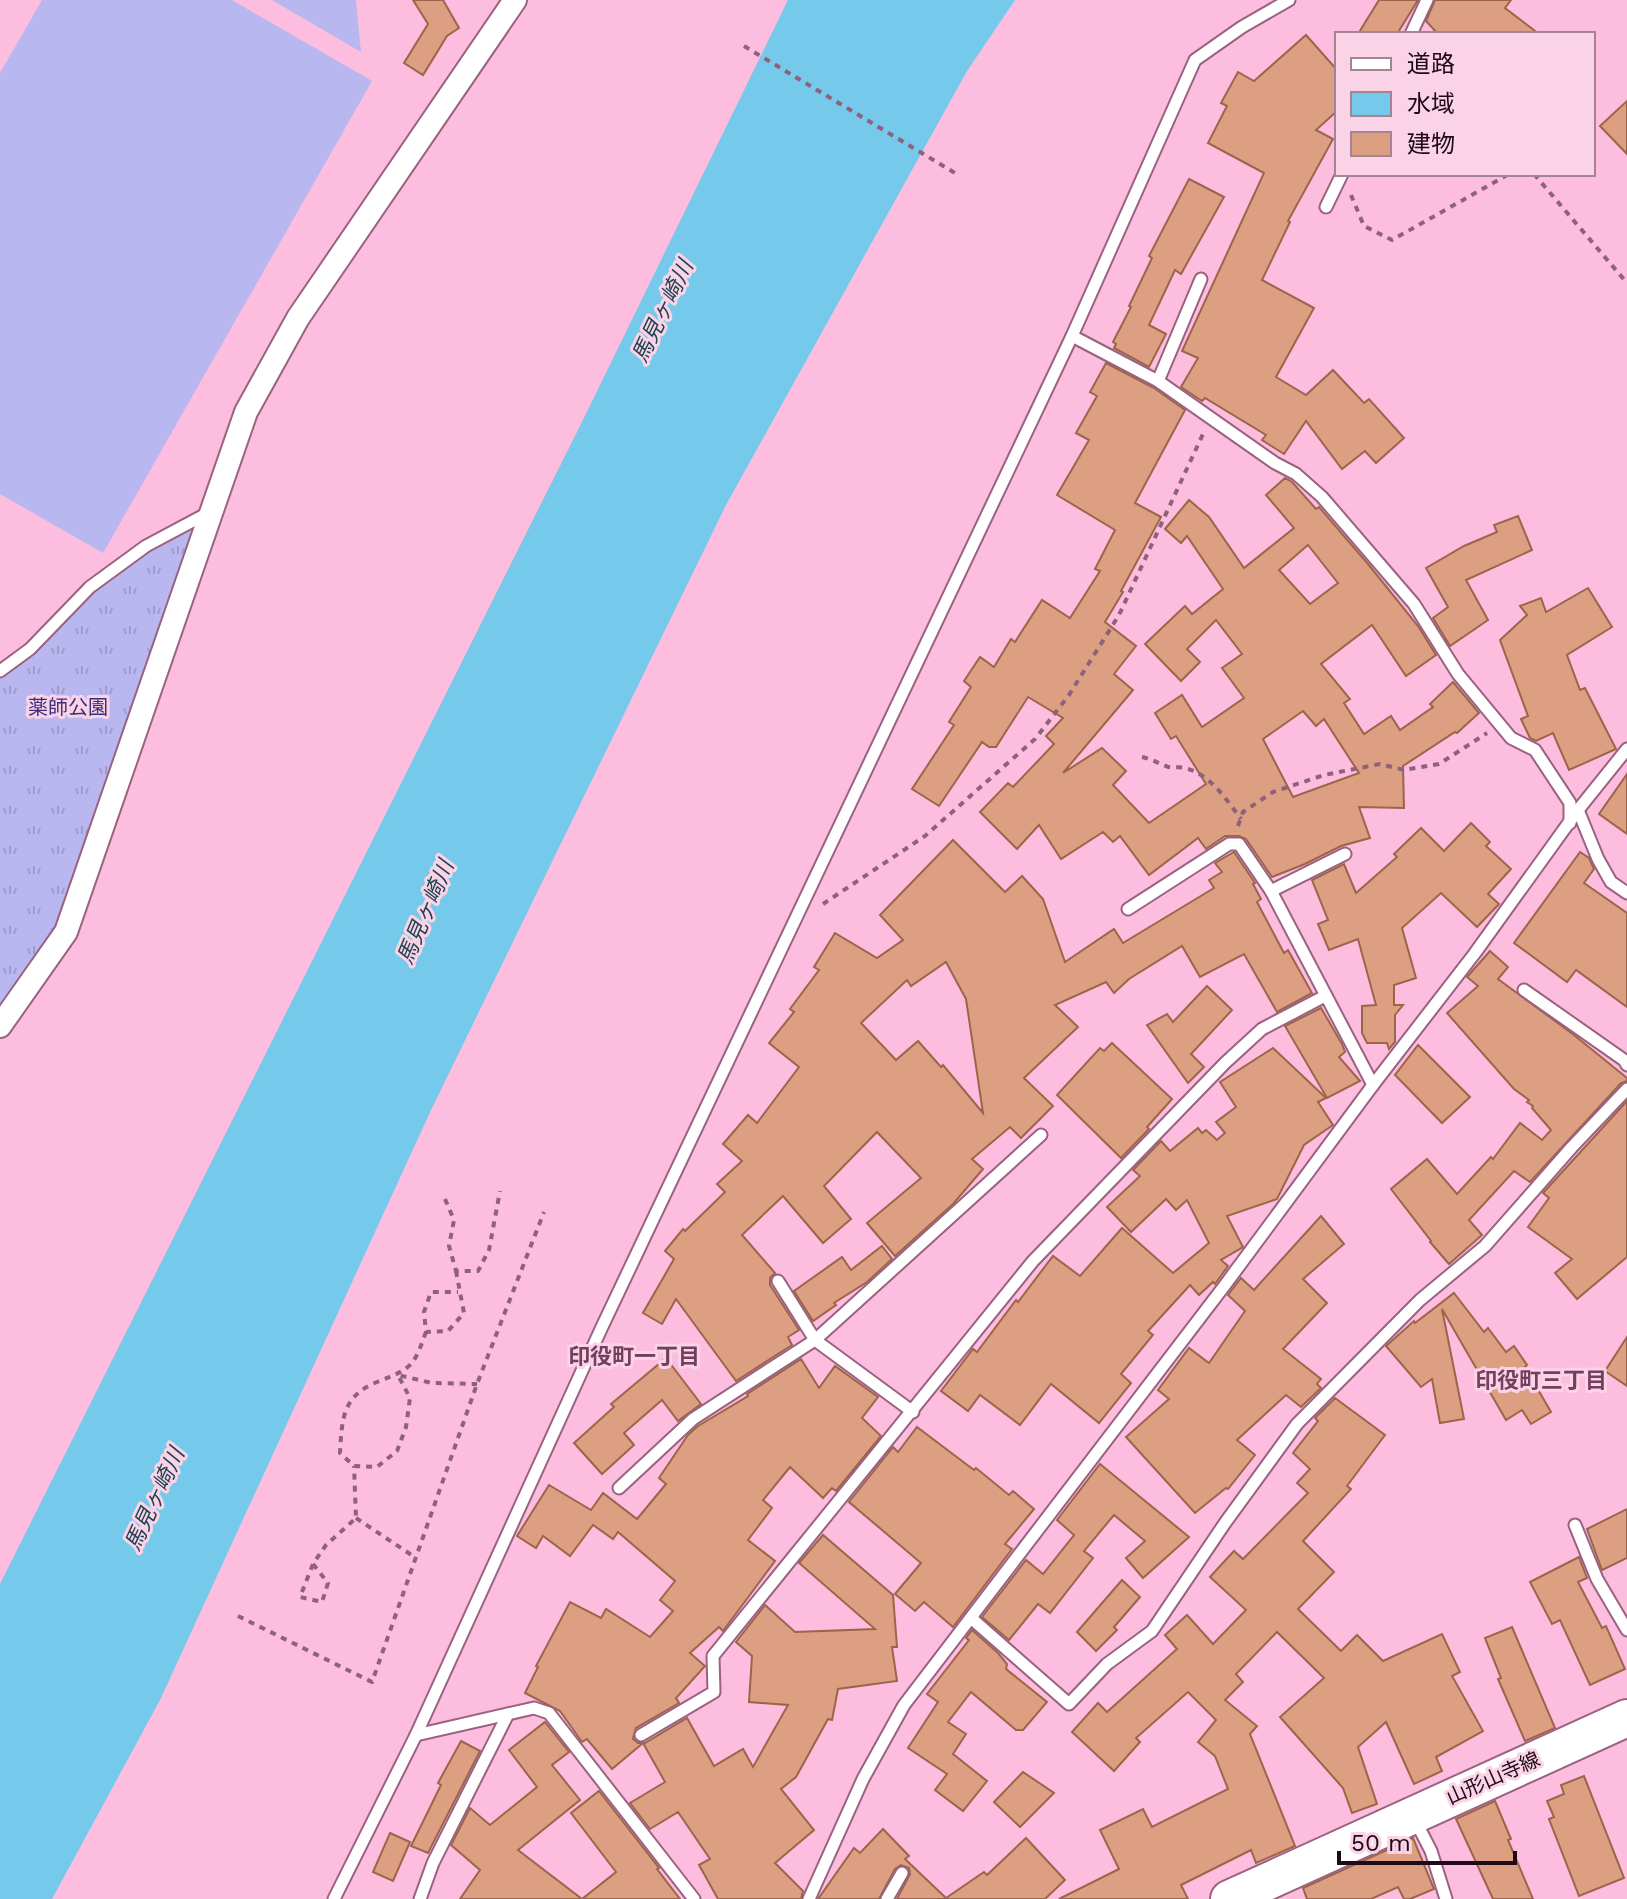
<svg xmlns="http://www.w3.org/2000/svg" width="1627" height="1899" viewBox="0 0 1627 1899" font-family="'Work Sans','Noto Sans JP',sans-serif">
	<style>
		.grass { fill: url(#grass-tufts) }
		.pitch { fill: #b9b7ef }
		.water { fill: #75c9ea }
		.building { fill: #dd9f82; stroke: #9d6449; stroke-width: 2; fill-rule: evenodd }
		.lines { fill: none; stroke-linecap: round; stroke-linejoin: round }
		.service-casing { stroke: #9a6281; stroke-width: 15 }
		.minor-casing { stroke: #9a6281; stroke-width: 26 }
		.primary-casing { stroke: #9a6281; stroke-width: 40 }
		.path { stroke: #8d627a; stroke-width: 4; stroke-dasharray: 6 6; stroke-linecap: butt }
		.service { stroke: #fff; stroke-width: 11 }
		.minor { stroke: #fff; stroke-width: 22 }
		.primary { stroke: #fff; stroke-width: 36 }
		.labels { text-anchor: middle; stroke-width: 6; stroke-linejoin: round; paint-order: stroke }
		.park-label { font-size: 20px; fill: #3b2f7b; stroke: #fad3e7 }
		.street-label { font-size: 20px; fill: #200a17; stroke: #fad3e7 }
		.water-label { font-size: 22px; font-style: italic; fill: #1d4351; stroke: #fad3e7 }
		.neighbourhood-label { font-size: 22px; font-weight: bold; fill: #743e5d; stroke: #fad3e7 }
	</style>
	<defs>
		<pattern id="grass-tufts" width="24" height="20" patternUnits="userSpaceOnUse" patternTransform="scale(2)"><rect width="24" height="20" fill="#b9b7ef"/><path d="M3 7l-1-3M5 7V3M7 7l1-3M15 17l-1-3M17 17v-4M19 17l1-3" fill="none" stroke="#9f9ccc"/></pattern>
	</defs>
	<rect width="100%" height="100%" fill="#fdbddf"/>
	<polygon class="grass" points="212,511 59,927 0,1010 0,671 90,587"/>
	<g class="pitch">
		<polygon points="42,0 232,0 372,81 103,553 0,494 0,73"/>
		<polygon points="272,0 356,0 361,52"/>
	</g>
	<polygon class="water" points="788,0 1015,0 967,71 726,505 432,1108 160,1700 52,1899 0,1899 0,1584 580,426"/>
	<g class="building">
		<polygon points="413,0 443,0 459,28 447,36 423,75 404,63 428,24"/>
		<polygon points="1379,0 1418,0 1397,34 1358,34"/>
		<polygon points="1435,0 1511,0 1505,8 1539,34 1438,34 1426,21"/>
		<polygon points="1306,35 1337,70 1337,111 1316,130 1333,139 1288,221 1290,222 1262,280 1314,308 1276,377 1306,395 1333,370 1364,403 1369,399 1404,438 1376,463 1365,451 1342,469 1306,421 1284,454 1262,440 1266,435 1205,398 1202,401 1181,387 1198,358 1182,351 1264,173 1208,143 1227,106 1221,103 1238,72 1254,81"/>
		<polygon points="1627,101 1627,154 1600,126"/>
		<polygon points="1189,179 1224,197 1181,274 1175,270 1149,325 1166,334 1149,367 1114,348 1116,344 1113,342 1131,307 1129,306 1152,258 1149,256"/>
		<path d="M1106,363l48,25 31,22 -50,93 26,14 -40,74 2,1 -18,30 31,24 -22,28 19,16 -70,83 39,-25 24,23 -13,14 36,38 57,-39 -30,-48 -5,3 -16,-26 27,-18 20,32 42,-29 -22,-30 20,-14 -26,-34 -29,29 13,13 -19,19 -36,-37 40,-38 7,8 31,-25 -36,-53 -6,7 -16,-14 24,-29 20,17 35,51 50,-40 -28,-33 19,-17 7,4 24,27 3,-2 49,57 50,62 18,29 -30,21 -34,-51 -51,39 29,35 -6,4 20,31 27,-18 9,14 33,-23 -3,-3 23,-22 26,31 -22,20 -2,-1 -52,34 1,42 -45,-1 11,31 -29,8 -36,18 -33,13 -26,-38 -7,-3h-14l-19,13 -8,-11 -49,37 -29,-39 -7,6 -10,-10 -42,27 -22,-34 -22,24 -37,-37 28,-29 5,4 41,-43 -8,-8 17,-18 -35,-21 -32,50h-7l-7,-5 -43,64 -27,-17 42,-64 -5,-3 22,-35 -7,-6 16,-24 14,10 17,-28 4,3 27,-42 28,18 30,-47 -5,-2 20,-39 -58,-35 32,-55 -13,-7 21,-37 -7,-4zM1308,545l30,38 -28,21 -31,-34zM1303,711l13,15 8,-7 35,54 -66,24 -30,-58z"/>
		<polygon points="1518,516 1532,550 1466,580 1488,620 1450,646 1433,618 1448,607 1426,568 1464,546 1497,532 1494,525"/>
		<polygon points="1588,588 1612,627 1567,655 1580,690 1585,688 1616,749 1569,770 1553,733 1536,741 1530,738 1521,719 1528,716 1500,640 1527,615 1520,606 1541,598 1546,612"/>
		<polygon points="1627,774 1627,834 1599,814"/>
		<polygon points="1471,823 1490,842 1486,846 1511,869 1488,894 1499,904 1477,927 1441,893 1402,928 1416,978 1394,985 1394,1005 1403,1005 1395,1015 1395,1042 1389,1049 1387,1043 1367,1043 1362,1033 1362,1006 1376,1005 1358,939 1329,950 1318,924 1328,920 1312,880 1344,864 1356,893 1397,857 1394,854 1421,828 1444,851"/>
		<path d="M953,840l52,52 17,-16 21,23 22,63 49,-33 9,14 91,-55 -5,-8 13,-8 -7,-9 19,-11 21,31 -2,1 8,15 -4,3 27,51 4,-3 24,43 -35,19 -33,-58 -44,23 -18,-31 -53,33 -15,14 -8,-11 -51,23 23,22 -54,51 29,28 -32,32 -11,-11 -38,32 11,10 -30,35 -58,52 -28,-33 54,-45 -44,-46 -53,54 27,33 -28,24 -40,-47 -41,39 33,38 -5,5v7l29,45 -11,7 4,8 -56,36 -60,-82 -14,25 -19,-11 31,-54 -9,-8 18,-22 2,2 40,-39 -8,-8 25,-23 -19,-17 25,-29 9,8 42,-56 -30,-24 25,-31 -4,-3 29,-39 -5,-3 21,-34 42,25 26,-18 -23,-25zM946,962l20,37 17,114 -40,-48 -2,2 -23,-26 -22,19 -35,-37 46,-43 4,6z"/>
		<polygon points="1580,852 1589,858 1594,869 1584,883 1627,913 1627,1007 1576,970 1567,982 1514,943"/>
		<polygon points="1490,951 1508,967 1498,979 1574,1035 1627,1078 1627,1081 1621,1083 1530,1182 1514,1171 1469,1220 1482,1235 1449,1264 1430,1242 1431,1241 1391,1189 1427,1159 1457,1194 1491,1157 1493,1159 1520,1123 1542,1140 1551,1130 1532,1108 1533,1106 1527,1102 1529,1100 1514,1089 1447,1013 1478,986 1467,977"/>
		<polygon points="1207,986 1232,1010 1191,1054 1204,1067 1188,1083 1147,1025 1167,1014 1173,1022"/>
		<polygon points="1321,1008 1342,1044 1345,1052 1339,1057 1360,1081 1327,1098 1285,1026"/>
		<polygon points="1112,1043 1172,1099 1147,1127 1149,1129 1121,1158 1057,1095 1100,1048 1104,1051"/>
		<polygon points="1418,1045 1470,1097 1442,1123 1395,1075"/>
		<polygon points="1273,1048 1326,1098 1318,1102 1333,1125 1304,1145 1277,1199 1227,1216 1243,1247 1221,1260 1228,1266 1215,1284 1213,1282 1199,1295 1190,1285 1148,1331 1153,1335 1121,1374 1131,1383 1099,1423 1051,1384 1020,1425 980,1395 968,1411 941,1391 973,1349 977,1352 1016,1300 1018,1302 1053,1256 1080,1276 1122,1228 1173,1273 1209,1243 1187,1200 1176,1210 1166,1199 1131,1232 1107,1207 1140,1176 1133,1170 1161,1141 1170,1151 1198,1128 1202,1133 1206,1130 1217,1140 1225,1133 1216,1122 1236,1107 1220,1082"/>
		<polygon points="1627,1101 1627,1257 1577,1299 1555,1273 1572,1259 1528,1227 1549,1198 1543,1193"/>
		<polygon points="1321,1216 1344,1244 1303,1279 1327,1303 1283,1349 1321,1379 1317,1384 1321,1388 1301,1407 1286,1395 1237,1440 1255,1455 1228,1489 1226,1488 1195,1513 1126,1437 1169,1399 1158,1390 1189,1348 1209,1363 1245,1311 1228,1295 1241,1278 1254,1290"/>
		<polygon points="882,1246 892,1259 867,1282 834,1303 836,1305 813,1321 794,1291 842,1257 851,1270"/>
		<polygon points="1454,1293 1484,1332 1488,1328 1506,1352 1514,1346 1527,1365 1525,1367 1551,1412 1531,1424 1522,1410 1506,1420 1442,1309 1464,1419 1440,1423 1432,1379 1421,1387 1386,1346 1414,1321 1415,1323"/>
		<polygon points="1627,1337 1627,1386 1605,1371"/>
		<polygon points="666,1358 701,1404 678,1421 662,1400 624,1433 634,1445 602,1474 574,1443 614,1407 611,1404"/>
		<polygon points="801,1359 819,1388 835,1366 878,1397 862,1418 881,1436 836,1491 832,1488 823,1498 790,1467 763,1500 772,1508 748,1540 775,1561 723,1631 719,1627 690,1653 705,1666 676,1698 679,1703 636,1728 633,1739 638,1743 645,1743 687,1718 714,1766 743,1749 753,1767 788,1705 749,1702 752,1656 736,1642 765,1605 795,1632 875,1629 799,1563 823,1535 893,1595 897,1647 892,1647 897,1681 838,1689 832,1720 828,1719 796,1777 781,1789 814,1830 775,1863 803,1891 801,1899 718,1899 699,1865 710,1859 678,1812 650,1829 630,1803 665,1782 643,1743 612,1769 587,1739 582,1742 560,1711 525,1693 538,1667 536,1666 570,1602 601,1618 606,1609 650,1637 673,1611 660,1600 675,1581 618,1532 613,1539 593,1525 570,1556 543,1536 536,1548 517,1536 549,1485 591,1510 603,1493 637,1519 666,1484 659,1478 688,1435 698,1426 748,1396 747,1394"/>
		<polygon points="1335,1398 1385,1435 1347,1486 1351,1489 1303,1541 1334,1572 1298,1609 1341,1651 1357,1635 1383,1661 1442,1634 1460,1672 1452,1676 1483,1731 1436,1757 1442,1771 1414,1784 1386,1722 1358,1747 1377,1804 1352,1813 1343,1788 1280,1717 1324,1678 1277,1632 1236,1674 1243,1682 1225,1700 1257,1726 1250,1734 1295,1846 1256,1863 1251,1850 1181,1885 1188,1899 1059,1899 1119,1869 1100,1830 1143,1809 1152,1827 1228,1789 1215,1756 1198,1742 1216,1720 1188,1692 1136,1738 1140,1742 1114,1771 1072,1732 1098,1703 1107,1712 1177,1649 1165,1635 1187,1615 1213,1644 1246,1610 1210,1577 1234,1551 1243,1559 1308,1493 1297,1483 1310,1469 1293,1453 1318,1421 1315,1418"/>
		<polygon points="917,1427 974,1470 976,1468 1009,1495 1013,1491 1034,1509 1005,1544 1012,1549 953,1627 924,1602 915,1611 895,1594 921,1563 849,1502 893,1447 898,1452"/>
		<polygon points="1100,1464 1189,1537 1143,1578 1126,1558 1145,1541 1114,1515 1084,1551 1093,1558 1050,1613 1038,1604 1009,1640 982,1617 1026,1560 1043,1574 1074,1535 1057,1520"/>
		<polygon points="1627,1509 1627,1558 1602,1570 1587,1529"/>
		<polygon points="1579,1557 1587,1578 1578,1582 1602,1628 1606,1626 1625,1669 1590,1685 1560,1620 1552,1624 1530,1582"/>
		<polygon points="1122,1580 1140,1597 1114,1627 1117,1630 1096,1651 1077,1632"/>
		<polygon points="1512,1627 1555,1728 1525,1741 1498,1679 1501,1678 1485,1638"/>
		<polygon points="972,1630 998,1653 1007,1664 1006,1669 1047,1702 1023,1730 1016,1730 971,1692 948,1722 966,1734 953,1754 987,1781 963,1811 935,1790 947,1774 908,1748 938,1702 927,1694 969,1640 966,1638"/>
		<polygon points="545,1722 569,1752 552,1765 580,1800 518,1850 582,1899 460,1899 480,1870 451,1845 470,1808 490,1825 537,1787 509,1750"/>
		<polygon points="461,1741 480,1751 428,1853 411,1846 441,1785 438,1783"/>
		<polygon points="1023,1772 1054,1793 1020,1827 994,1802"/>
		<polygon points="1584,1776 1624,1878 1579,1896 1549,1819 1554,1817 1547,1801 1564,1794 1561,1785"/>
		<polygon points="599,1791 659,1868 657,1869 680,1899 582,1899 616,1872 571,1813"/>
		<polygon points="1495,1801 1511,1839 1508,1840 1533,1899 1493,1899 1456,1819"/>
		<polygon points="883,1829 909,1856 905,1859 946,1898 984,1872 987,1875 1026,1838 1065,1880 1045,1899 897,1899 910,1874 909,1868 901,1865 895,1869 879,1899 818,1899 854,1848 860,1853"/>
		<polygon points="390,1833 410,1842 393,1881 373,1872"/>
		<polygon points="1413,1838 1434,1889 1410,1899 1404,1899 1398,1887 1371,1899 1307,1899 1303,1888"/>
	</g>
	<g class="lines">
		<defs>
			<g id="service">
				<polyline points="1411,34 1427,0"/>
				<polyline points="1326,207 1342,174"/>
				<polyline points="1072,336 1158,381 1275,463 1296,474 1322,497 1414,604 1458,674 1511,738 1535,750 1570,803 1570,823"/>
				<polyline points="1158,381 1201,279"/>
				<polyline points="0,671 30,649 90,587 146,546 208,513"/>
				<polyline points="1578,810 1598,859 1611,882 1627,893"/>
				<polyline points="1271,891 1345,854"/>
				<polyline points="1128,909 1229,844 1239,844 1271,891 1373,1085"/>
				<polyline points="1524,990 1624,1060 1627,1065"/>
				<polyline points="778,1281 815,1340 913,1412"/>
				<polyline points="619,1488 693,1419 815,1340 1041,1135"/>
				<polyline points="1575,1525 1597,1579 1627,1630"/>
				<polyline points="971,1618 1069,1704 1107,1664 1152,1631 1225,1523 1297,1424 1420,1300 1485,1246 1572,1147 1627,1089"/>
				<polyline points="416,1735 534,1708 549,1713 694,1899"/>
				<polyline points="641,1735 714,1692 713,1656 1033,1261 1225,1063 1262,1029 1325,996"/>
				<polyline points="1414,1818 1431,1851 1446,1899"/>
				<polyline points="334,1899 416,1735 601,1329 1072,336 1195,60 1242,27 1289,0"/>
				<polyline points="420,1899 433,1863 508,1714"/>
				<polyline points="809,1899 863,1779 904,1705 1225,1285 1373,1085 1475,953 1578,810 1627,749"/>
				<polyline points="887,1899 902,1873"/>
			</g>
			<polyline id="minor" points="0,1026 66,932 246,412 298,318 515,0"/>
			<polyline id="primary" points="1229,1899 1627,1718"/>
		</defs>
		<use href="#service" class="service-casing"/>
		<use href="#minor" class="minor-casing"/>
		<use href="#primary" class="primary-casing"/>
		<g class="path">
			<polyline points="744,46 955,173"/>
			<polyline points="1534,174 1627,283"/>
			<polyline points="1351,195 1364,226 1392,240 1509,174"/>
			<path d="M1142,757c10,2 15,6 24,9 5,3 13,0 19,2 25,6 41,31 56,51"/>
			<polyline points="1238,826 1243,812 1273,792 1324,775 1380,764 1404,770 1439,764 1487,733"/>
			<polyline points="823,904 925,836 1035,739 1069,695 1119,615 1203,434"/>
			<polyline points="445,1199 454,1220 449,1246 456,1271 478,1271 489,1250 500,1191"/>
			<polyline points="456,1271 464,1313 448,1331 426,1332 424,1312 431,1292 458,1292"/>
			<path d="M426,1332c-4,10 -8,25 -16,33 -10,9 -21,12 -33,17 -35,14 -35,37 -37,71l14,13 23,1 20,-16 9,-24 4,-29 -12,-23 34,8 45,1"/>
			<polyline points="356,1518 416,1558"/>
			<polyline points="313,1564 328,1583 322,1602 300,1597 313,1564 326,1545 356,1518 354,1466"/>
			<polyline points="238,1616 372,1682 477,1384 544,1212"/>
		</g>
		<use href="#service" class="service"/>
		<use href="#minor" class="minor"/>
		<use href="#primary" class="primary"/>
	</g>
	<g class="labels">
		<g class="park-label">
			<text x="68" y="714">薬師公園</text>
		</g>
		<g class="street-label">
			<text transform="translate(1493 1778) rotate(-24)" y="7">山形山寺線</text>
		</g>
		<g class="water-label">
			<text transform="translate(662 311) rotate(-64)" y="8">馬見ヶ崎川</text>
			<text transform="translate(425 912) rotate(-67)" y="8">馬見ヶ崎川</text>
			<text transform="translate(154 1499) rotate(-65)" y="8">馬見ヶ崎川</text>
		</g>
		<g class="neighbourhood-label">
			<text x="634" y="1364">印役町一丁目</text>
			<text x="1541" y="1388">印役町三丁目</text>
		</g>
	</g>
	<rect x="1335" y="32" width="260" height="144" fill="#fad3e7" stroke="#a38394" stroke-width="2"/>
	<rect x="1351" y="58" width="40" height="12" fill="#ffffff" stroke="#a38394" stroke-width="2"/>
	<text x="1407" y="72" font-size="24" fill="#200a17">道路</text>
	<rect x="1351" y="92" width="40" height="24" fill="#75c9ea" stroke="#a38394" stroke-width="2"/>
	<text x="1407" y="112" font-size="24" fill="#200a17">水域</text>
	<rect x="1351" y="132" width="40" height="24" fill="#dd9f82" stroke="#a38394" stroke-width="2"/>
	<text x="1407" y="152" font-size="24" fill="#200a17">建物</text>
	<path d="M1339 1851v12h176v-12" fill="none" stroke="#200a17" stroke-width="4"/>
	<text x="1351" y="1851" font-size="24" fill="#200a17" stroke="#fad3e7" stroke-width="6" paint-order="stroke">50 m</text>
</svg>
